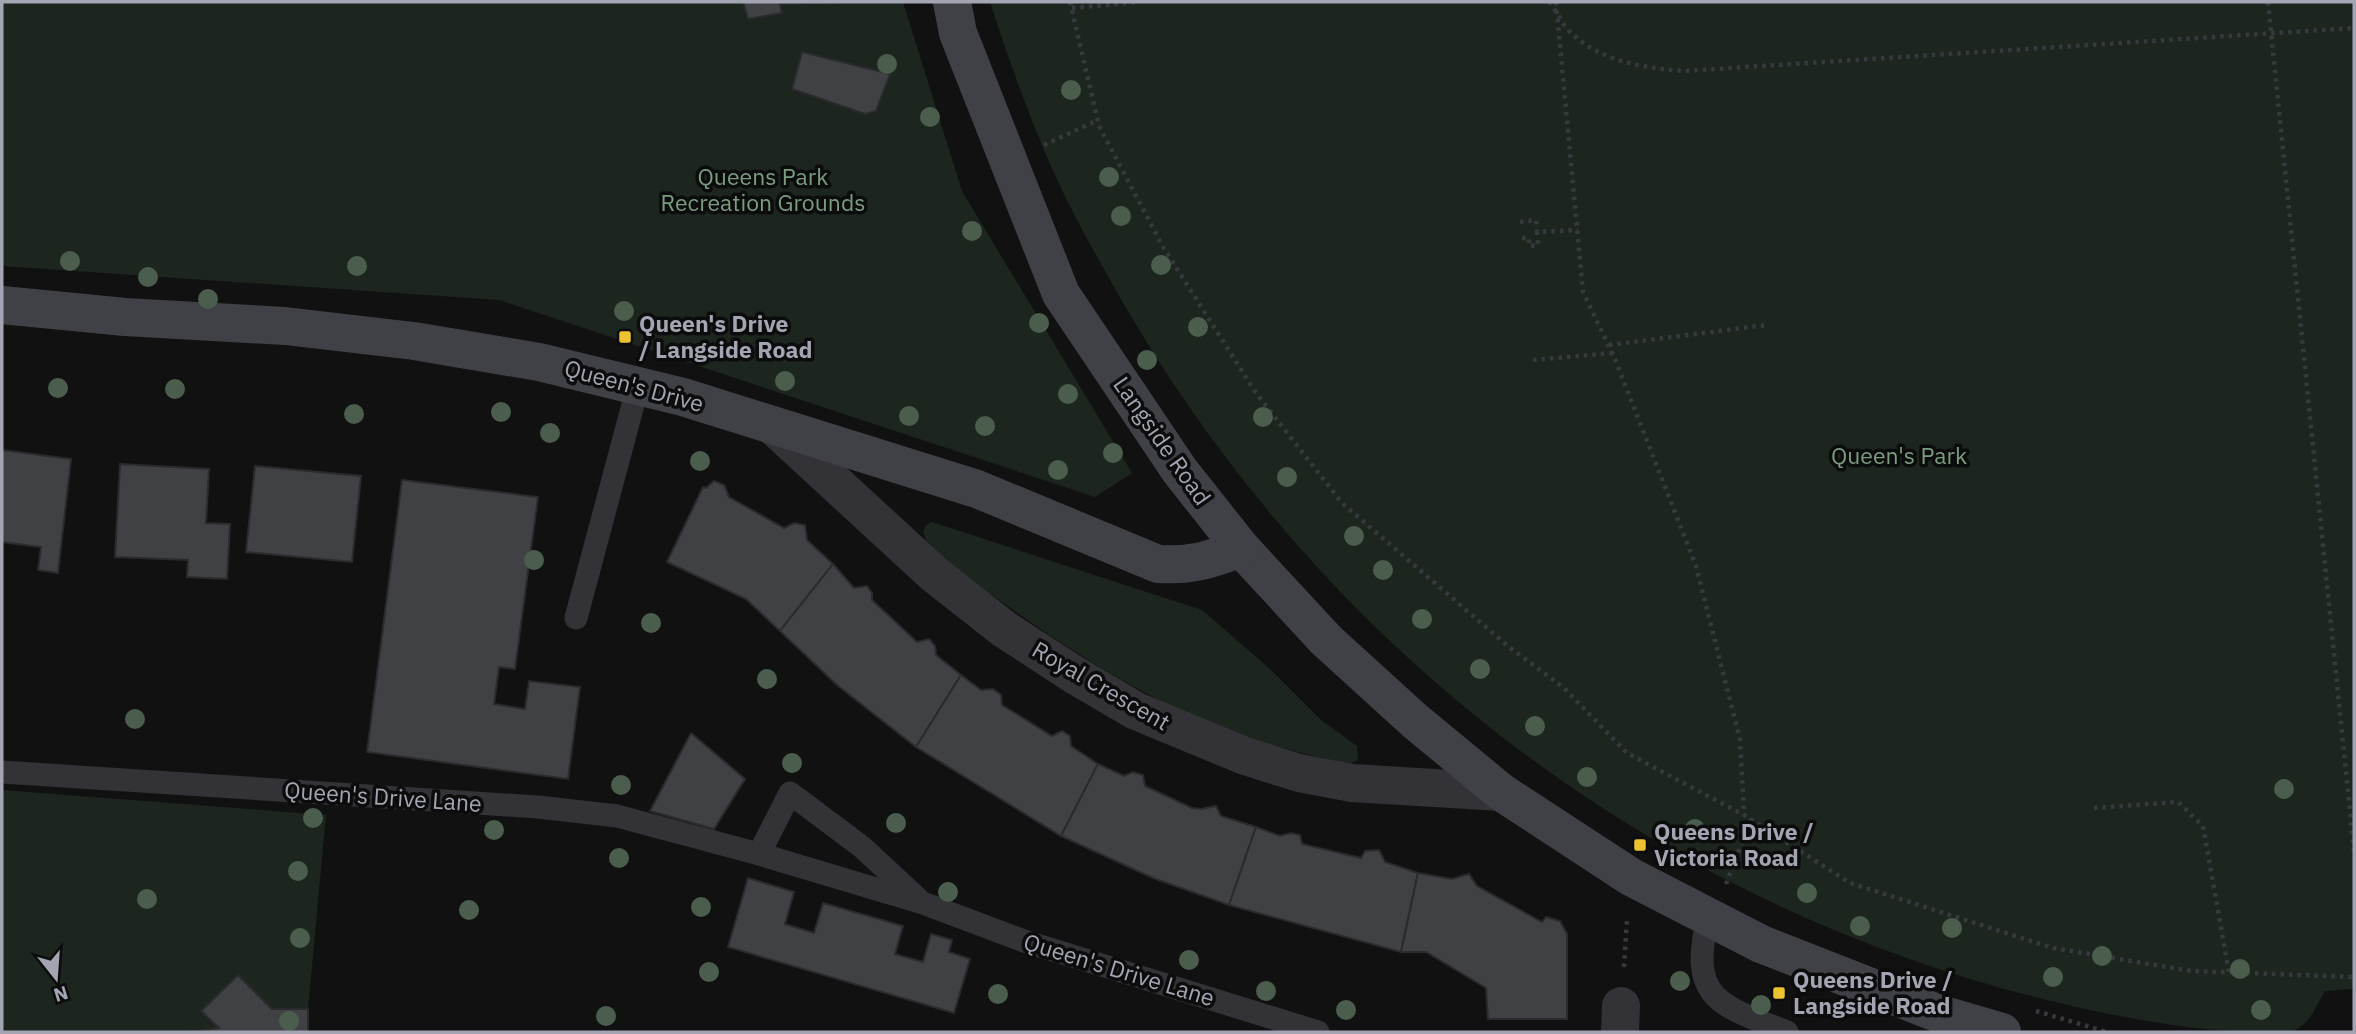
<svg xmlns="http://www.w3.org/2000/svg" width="2356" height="1034" viewBox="0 0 2356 1034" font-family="'IBM Plex Sans',sans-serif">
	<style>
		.green { fill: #1d251f }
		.building { fill: #404145; stroke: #2b2b2e; stroke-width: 2 }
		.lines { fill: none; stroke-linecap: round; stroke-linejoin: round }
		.path { stroke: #38393e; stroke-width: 4.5; stroke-dasharray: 3.5 5; stroke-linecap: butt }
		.lane { stroke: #323237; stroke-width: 23 }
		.street { stroke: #323237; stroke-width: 38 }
		.secondary { stroke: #404147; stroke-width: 38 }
		.tree { fill: #4b5e4e }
		.poi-dot { fill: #ebc230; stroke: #0c0c0d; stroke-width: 2.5 }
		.labels { text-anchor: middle; stroke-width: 7; stroke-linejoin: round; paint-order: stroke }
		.park-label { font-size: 23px; fill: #7a9d80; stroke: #0c0c0d }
		.poi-label { font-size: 23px; font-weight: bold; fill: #a3a6b2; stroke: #0c0c0d; text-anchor: start }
		.street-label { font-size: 23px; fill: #a3a6b2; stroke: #0c0c0d }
	</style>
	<rect width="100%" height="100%" fill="#111112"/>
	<g class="green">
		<polygon points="2,2 903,2 962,191 1132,473 1095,497 499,300 2,266"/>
		<path d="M990,2h1364v987l-29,2c-10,16 -15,35 -35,41 -8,2 -19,0 -27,0 -52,0 -103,-8 -154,-18 -421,-85 -778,-347 -991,-720 -22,-39 -45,-79 -64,-121 -25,-56 -45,-113 -64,-171z"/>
		<path d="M932,522l270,88 67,58 52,52 36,26 1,14 -9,4c-45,-10 -90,-21 -133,-38 -83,-34 -156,-82 -228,-134 -21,-15 -59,-36 -65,-60l3,-7z"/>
		<polygon points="2,790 326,815 308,1009 272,1009 238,975 202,1011 219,1028 188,1032 2,1032"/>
	</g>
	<g class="building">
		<polygon points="743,2 838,2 780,4 782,13 748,19"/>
		<polygon points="802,52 890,74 876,111 865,114 792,89"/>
		<polygon points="2,450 71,459 58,573 38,570 41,547 2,542"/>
		<polygon points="120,464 209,469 206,523 230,524 227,579 187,577 188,560 115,557"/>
		<polygon points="255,466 361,476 352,562 246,552"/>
		<polygon points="402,480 538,497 515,669 499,667 494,704 525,709 529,681 580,687 568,779 367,752"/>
		<polygon points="714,481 724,485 729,497 784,528 794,523 805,525 807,540 833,564 780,631 746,599 667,562 703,487 706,488"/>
		<polygon points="833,564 854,588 867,586 872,593 872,600 917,642 929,639 935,646 936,655 961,675 916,747 837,685 780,631"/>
		<polygon points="961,675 981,690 993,689 1001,695 1002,705 1052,736 1062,731 1070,736 1071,746 1098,764 1061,836 916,747"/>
		<polygon points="691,733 745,779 714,829 650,811"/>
		<polygon points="1098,764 1124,776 1133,772 1143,775 1145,786 1192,808 1201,809 1216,806 1221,816 1256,827 1229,905 1153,878 1061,836"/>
		<polygon points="1256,827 1280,836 1291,833 1300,835 1302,844 1361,858 1365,851 1379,850 1385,862 1418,873 1401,952 1229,905"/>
		<polygon points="1418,873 1452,879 1469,874 1477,886 1542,922 1546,917 1560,921 1567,934 1567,1019 1488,1019 1486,988 1426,952 1401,952"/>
		<polygon points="748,878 794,892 785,924 814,933 823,903 903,926 895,954 923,962 931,934 952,940 949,952 970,959 954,1013 728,947"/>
		<polygon points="238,975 272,1009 308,1009 308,1032 188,1032 219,1028 201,1011"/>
	</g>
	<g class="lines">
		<g class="path">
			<polyline points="1070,2 1099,126 1163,247 1256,393 1342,503 1509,647 1564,688 1627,753 1744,815 1850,883 2053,948 2191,971 2354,977"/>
			<path d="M1549,2c6,7 10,15 15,23 28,35 78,43 120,46l670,-43"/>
			<polyline points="1556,2 1583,292 1615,359 1696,566 1740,740 1744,815"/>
			<polyline points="2268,2 2354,851"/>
			<polyline points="1072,8 1139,2"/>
			<polyline points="1044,145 1098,120"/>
			<polyline points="1520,222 1536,220 1537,232 1578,230"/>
			<polyline points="1522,238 1529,238 1529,246 1538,245 1537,232"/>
			<polyline points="1609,345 1766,325"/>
			<polyline points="1533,360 1613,353"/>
			<polyline points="2094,808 2178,802 2203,826 2229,973"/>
			<polyline points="1726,884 1751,819"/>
			<polyline points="1624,967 1627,920"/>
			<polyline points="2036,1011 2107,1032"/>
		</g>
		<g class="lane">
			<polyline points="576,618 638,386"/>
			<polyline points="2,772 538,807 617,816 759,854 923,903 1024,941 1318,1032"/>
			<polyline points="759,854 790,793 862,847 918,899"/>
			<path d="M1708,918c-20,82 12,87 79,114"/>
		</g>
		<g class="street">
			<polyline points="772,425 934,574 1004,629 1073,674 1136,711 1245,756 1299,773 1352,783 1501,792"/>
			<polyline points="1620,1032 1621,1006"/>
		</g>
		<g class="secondary">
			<polyline points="952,2 958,33 1061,294 1180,471 1241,548 1326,640 1415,721 1501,792 1631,877 1761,944 1937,1013 2002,1032"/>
			<path d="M2,305l123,12 160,9 129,15 125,21 144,35 294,92 181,75c33,2 52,-4 83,-16"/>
		</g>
	</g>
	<g class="tree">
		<circle cx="887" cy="64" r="10"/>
		<circle cx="1071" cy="90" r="10"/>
		<circle cx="930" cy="117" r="10"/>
		<circle cx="1109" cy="177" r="10"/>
		<circle cx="1121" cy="216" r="10"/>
		<circle cx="972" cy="231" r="10"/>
		<circle cx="70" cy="261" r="10"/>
		<circle cx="1161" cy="265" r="10"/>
		<circle cx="357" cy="266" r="10"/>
		<circle cx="148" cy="277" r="10"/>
		<circle cx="208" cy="299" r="10"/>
		<circle cx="624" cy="311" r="10"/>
		<circle cx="1039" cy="323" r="10"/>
		<circle cx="1198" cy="327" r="10"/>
		<circle cx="1147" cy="360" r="10"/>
		<circle cx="785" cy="381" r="10"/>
		<circle cx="58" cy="388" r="10"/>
		<circle cx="175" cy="389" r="10"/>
		<circle cx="1068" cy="394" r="10"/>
		<circle cx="501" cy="412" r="10"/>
		<circle cx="354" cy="414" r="10"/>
		<circle cx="909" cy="416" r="10"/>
		<circle cx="1263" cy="417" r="10"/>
		<circle cx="985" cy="426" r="10"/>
		<circle cx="550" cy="433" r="10"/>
		<circle cx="1113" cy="453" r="10"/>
		<circle cx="700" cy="461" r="10"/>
		<circle cx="1058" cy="470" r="10"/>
		<circle cx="1287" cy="477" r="10"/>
		<circle cx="1354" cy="536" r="10"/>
		<circle cx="534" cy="560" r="10"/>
		<circle cx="1383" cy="570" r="10"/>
		<circle cx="1422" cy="619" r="10"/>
		<circle cx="651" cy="623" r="10"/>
		<circle cx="1480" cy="669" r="10"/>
		<circle cx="767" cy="679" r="10"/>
		<circle cx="135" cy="719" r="10"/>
		<circle cx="1535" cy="726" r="10"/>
		<circle cx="792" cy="763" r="10"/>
		<circle cx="1587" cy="777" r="10"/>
		<circle cx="621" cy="785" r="10"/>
		<circle cx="2284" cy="789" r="10"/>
		<circle cx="313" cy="818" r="10"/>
		<circle cx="896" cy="823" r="10"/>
		<circle cx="1695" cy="829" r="10"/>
		<circle cx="494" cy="830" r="10"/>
		<circle cx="619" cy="858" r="10"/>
		<circle cx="298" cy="871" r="10"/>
		<circle cx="948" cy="892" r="10"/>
		<circle cx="1807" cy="893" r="10"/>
		<circle cx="147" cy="899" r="10"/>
		<circle cx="701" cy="907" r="10"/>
		<circle cx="469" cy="910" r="10"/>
		<circle cx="1860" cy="926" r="10"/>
		<circle cx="1952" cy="928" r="10"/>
		<circle cx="300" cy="938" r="10"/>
		<circle cx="2102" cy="956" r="10"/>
		<circle cx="1189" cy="960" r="10"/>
		<circle cx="2240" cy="969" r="10"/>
		<circle cx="709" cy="972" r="10"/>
		<circle cx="2053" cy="977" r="10"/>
		<circle cx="1680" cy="981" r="10"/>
		<circle cx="1266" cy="991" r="10"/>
		<circle cx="998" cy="994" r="10"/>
		<circle cx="1761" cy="1005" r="10"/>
		<circle cx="1346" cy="1010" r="10"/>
		<circle cx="2261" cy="1010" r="10"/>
		<circle cx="606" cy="1016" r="10"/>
		<circle cx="289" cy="1021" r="10"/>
	</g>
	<g class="poi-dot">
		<rect x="618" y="330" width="14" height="14" rx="3.5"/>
		<rect x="1633" y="838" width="14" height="14" rx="3.5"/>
		<rect x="1772" y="986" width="14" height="14" rx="3.5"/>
	</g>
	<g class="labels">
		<g class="park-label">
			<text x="763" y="185">Queens Park<tspan x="763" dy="26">Recreation Grounds</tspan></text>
			<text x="1899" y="464">Queen's Park</text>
		</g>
		<g class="poi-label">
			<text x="639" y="332">Queen's Drive<tspan x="639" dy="26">/ Langside Road</tspan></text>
			<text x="1654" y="840">Queens Drive /<tspan x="1654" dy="26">Victoria Road</tspan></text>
			<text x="1793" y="988">Queens Drive /<tspan x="1793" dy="26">Langside Road</tspan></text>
		</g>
		<g class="street-label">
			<text transform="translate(634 386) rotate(15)" y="8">Queen's Drive</text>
			<text transform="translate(1162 441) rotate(55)" y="8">Langside Road</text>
			<text transform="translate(1101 686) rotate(30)" y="8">Royal Crescent</text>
			<text transform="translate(383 797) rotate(4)" y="8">Queen's Drive Lane</text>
			<text transform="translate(1119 970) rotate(17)" y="8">Queen's Drive Lane</text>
		</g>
	</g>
	<rect width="2356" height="1034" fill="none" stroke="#a3a6b2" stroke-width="7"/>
	<g transform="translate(56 978) rotate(163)" stroke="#0c0c0d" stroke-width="5" paint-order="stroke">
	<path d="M0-5L12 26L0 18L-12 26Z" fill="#a3a6b2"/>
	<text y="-10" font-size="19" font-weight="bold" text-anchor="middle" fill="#a3a6b2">N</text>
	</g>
</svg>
